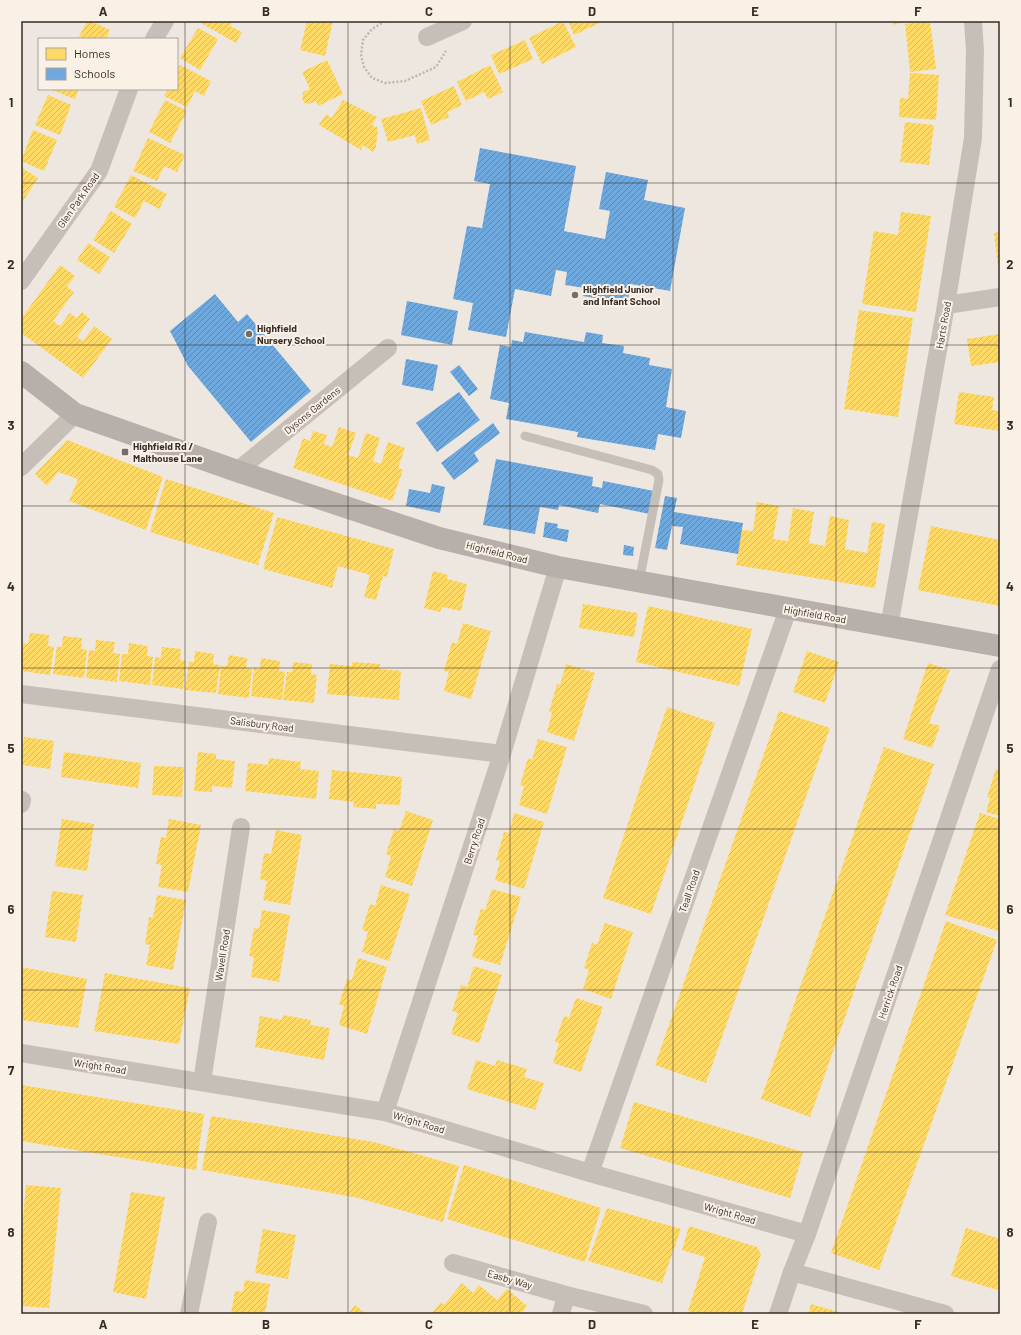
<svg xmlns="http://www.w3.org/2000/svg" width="1021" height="1335" viewBox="0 0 1021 1335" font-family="Barlow,sans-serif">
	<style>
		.homes { fill: url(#homes-hatch) }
		.schools { fill: url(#schools-hatch) }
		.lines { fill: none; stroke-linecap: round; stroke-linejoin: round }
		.path { stroke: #beb7b1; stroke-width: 2.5; stroke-dasharray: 2 2; stroke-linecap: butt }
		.service { stroke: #c6bfb8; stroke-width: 9 }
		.minor { stroke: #c6bfb8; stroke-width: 18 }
		.secondary { stroke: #b7afa9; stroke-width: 22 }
		.grid { fill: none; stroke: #372c27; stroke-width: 1; stroke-opacity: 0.55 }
		.poi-dot { fill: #776d68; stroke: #faf1e6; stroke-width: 1.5 }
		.labels { text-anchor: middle; stroke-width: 4; stroke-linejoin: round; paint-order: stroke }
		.street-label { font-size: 10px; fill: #372c27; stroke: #faf1e6 }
		.poi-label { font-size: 10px; font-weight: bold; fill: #372c27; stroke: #faf1e6; text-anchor: start }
		.neatline { fill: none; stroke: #372c27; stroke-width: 1.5 }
		.grid-label { font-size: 13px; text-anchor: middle; font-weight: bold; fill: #372c27 }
	</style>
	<defs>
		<pattern id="homes-hatch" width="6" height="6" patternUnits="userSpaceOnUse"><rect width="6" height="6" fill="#ffd966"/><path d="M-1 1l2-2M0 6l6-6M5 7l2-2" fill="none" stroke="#dbba58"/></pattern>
		<pattern id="schools-hatch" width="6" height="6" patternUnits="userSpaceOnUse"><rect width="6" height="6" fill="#6fa8dc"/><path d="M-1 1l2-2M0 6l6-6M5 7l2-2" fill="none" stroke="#5c89b2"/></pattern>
	</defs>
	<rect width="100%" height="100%" fill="#ede7e0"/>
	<g class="homes">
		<polygon points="87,21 91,21 110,30 106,39 78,39"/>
		<polygon points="202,21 233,21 230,26 242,32 236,43 201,23"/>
		<polygon points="307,21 333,21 325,56 300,50"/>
		<polygon points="563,21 576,47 542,64 529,38"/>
		<polygon points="568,21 604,21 574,35"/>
		<polygon points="893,21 906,21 894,25"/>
		<polygon points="926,21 930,21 936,69 910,72 905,24"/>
		<polygon points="198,28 218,39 200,70 180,58"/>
		<polygon points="525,40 533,59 499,74 491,55"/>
		<polygon points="327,60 343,94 318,106 316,101 309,104 304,103 302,98 303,92 310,89 302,72"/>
		<polygon points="180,65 211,81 204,96 195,91 187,107 164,96 168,89 177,89 177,70"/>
		<polygon points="490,65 503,92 488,99 484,92 466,101 457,82"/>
		<polygon points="910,73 939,75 936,120 899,117 900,98 908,99"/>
		<polygon points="454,86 462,105 447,112 449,117 431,125 421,101"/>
		<polygon points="49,89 79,89 75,99"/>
		<polygon points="48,95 71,105 60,135 35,125"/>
		<polygon points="165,100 187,111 170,143 149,132"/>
		<polygon points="343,100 377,117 372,125 378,128 376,147 373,152 363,145 361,150 319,125 326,114 332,118"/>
		<polygon points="421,108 430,140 417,144 415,135 388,142 381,119"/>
		<polygon points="905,122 934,125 929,165 900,162"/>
		<polygon points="33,130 57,140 44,171 21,161"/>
		<polygon points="148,138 185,155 177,172 164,166 157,181 133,171"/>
		<polygon points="21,167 38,178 21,204"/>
		<polygon points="131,175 167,194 159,209 144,201 135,218 114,207"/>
		<polygon points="111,211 132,224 114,253 93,240"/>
		<polygon points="901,212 931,216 916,312 862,304 874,231 898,235"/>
		<polygon points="1000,232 1000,266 998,266 994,233"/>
		<polygon points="88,243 110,257 99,274 77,260"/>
		<polygon points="60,265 75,276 67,287 74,292 53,321 60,326 70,313 77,318 82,312 90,319 77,337 83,341 94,326 112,339 83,378 21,333 21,319"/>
		<polygon points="859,310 913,318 898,417 844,409"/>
		<polygon points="1000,334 1000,362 971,366 967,339"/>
		<polygon points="959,392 994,397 992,410 1000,411 1000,431 954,424"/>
		<polygon points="339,427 356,433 348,455 358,458 366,433 380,438 373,461 381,464 388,442 405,448 398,468 403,470 392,501 293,468 303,438 310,441 313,431 327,435 324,444 332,447"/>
		<polygon points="67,440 163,477 146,530 69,501 78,479 58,472 47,486 35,474"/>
		<polygon points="166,479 274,513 258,565 150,532"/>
		<polygon points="757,502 779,506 773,539 788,541 793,508 814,512 809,543 825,546 830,516 849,520 845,549 867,553 872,522 885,524 875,588 736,565 742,530 753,531"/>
		<polygon points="277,517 394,549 387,577 383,576 376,600 364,597 370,575 338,566 332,588 263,569"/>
		<polygon points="931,526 1000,540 1000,606 918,590"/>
		<polygon points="433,571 448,575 447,579 467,584 461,611 442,607 440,612 424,608"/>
		<polygon points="583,604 638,613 634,637 579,628"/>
		<polygon points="648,606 752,629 739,686 636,662"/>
		<polygon points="463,623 491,631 471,699 444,691 449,672 444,671 452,642 457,644"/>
		<polygon points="30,633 49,635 48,646 54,647 50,675 21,671 23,643 28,644"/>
		<polygon points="63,636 82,638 81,649 87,650 84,678 53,674 57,646 62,647"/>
		<polygon points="96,640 115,642 113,653 120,654 117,682 86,678 89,650 95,651"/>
		<polygon points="129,643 148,646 147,656 153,657 150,685 119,681 122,654 128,654"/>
		<polygon points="162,647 181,649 180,660 186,661 183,689 152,685 155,657 161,658"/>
		<polygon points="195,651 214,654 213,664 220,665 216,693 185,690 189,662 194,662"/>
		<polygon points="807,651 839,662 825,703 793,692"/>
		<polygon points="229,655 247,658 246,668 252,669 249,698 218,694 221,666 227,666"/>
		<polygon points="261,658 280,661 279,671 285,672 282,700 251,696 254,668 260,669"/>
		<polygon points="293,662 312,664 311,674 317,675 314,703 283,700 287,672 292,672"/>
		<polygon points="352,662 380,664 379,669 401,671 399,700 327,694 330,664 352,666"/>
		<polygon points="928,663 950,670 929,723 940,726 932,748 903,739"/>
		<polygon points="566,664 595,673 574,741 547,732 552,713 549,712 557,684 560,685"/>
		<polygon points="667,707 715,723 651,914 603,898"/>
		<polygon points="779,711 830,728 706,1083 655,1065"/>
		<polygon points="24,737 54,741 50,769 21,765"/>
		<polygon points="538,739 567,747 547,814 519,805 524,786 520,785 528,758 532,760"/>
		<polygon points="884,747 934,764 810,1117 761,1099"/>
		<polygon points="64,752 141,763 138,788 61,777"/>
		<polygon points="198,752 216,754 216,759 235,761 232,788 212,786 212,792 194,791"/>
		<polygon points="269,758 301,762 300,769 319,771 316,799 245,791 248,763 268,765"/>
		<polygon points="154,766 184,767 182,797 152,795"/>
		<polygon points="996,769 1000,770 1000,816 986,812 990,798 987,797"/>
		<polygon points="332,770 402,777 400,805 376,804 376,809 353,807 354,802 329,799"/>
		<polygon points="406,811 433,820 412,886 385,877 391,856 386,854 394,829 399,831"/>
		<polygon points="514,813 544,822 524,889 495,880 500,861 496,860 504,832 509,833"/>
		<polygon points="980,813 1000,819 1000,926 998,931 945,915"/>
		<polygon points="62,819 94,824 87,871 55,866"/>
		<polygon points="169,819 201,825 188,892 158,887 162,865 156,864 161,837 166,838"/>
		<polygon points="276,830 302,835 290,905 263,900 267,881 260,879 264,853 271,854"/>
		<polygon points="381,885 410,894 389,961 362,952 368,932 362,930 370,904 375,906"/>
		<polygon points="492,889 521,897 500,965 472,957 478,936 473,935 481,909 485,910"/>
		<polygon points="52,891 83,895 76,942 45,937"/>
		<polygon points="157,895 186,900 173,970 146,965 150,945 145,944 149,917 153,918"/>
		<polygon points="262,910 290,915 279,982 251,977 254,957 249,956 254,928 259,929"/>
		<polygon points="946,921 997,940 879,1270 831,1253"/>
		<polygon points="605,923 633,932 611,999 583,989 589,970 584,968 592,943 597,945"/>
		<polygon points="358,958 387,967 367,1034 339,1025 344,1006 339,1004 347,979 352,980"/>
		<polygon points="474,966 502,975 479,1043 451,1034 458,1013 452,1011 461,985 467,987"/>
		<polygon points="21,967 87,979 78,1028 21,1020"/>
		<polygon points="105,973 190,988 179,1044 94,1031"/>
		<polygon points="576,998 603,1007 581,1072 553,1063 559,1043 555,1042 564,1016 569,1018"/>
		<polygon points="283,1015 311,1020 310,1025 330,1028 324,1060 255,1047 260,1016 282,1020"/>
		<polygon points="476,1060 495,1066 497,1060 527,1069 524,1077 544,1083 535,1110 467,1089"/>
		<polygon points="21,1085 204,1114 196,1170 21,1141"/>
		<polygon points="634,1102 803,1152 790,1198 620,1148"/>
		<polygon points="211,1116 374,1142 459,1166 443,1222 358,1198 202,1170"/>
		<polygon points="464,1165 601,1208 585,1262 447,1219"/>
		<polygon points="26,1185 61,1188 49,1308 21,1306 21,1241"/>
		<polygon points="131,1192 165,1197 146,1299 113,1292"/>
		<polygon points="607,1208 681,1229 662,1283 588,1261"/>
		<polygon points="689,1226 757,1247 761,1254 742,1314 697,1314 688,1311 705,1257 682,1250"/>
		<polygon points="966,1228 1000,1239 1000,1283 997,1290 951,1276"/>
		<polygon points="263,1229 296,1235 288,1279 255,1273"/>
		<polygon points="245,1280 270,1284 265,1314 231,1314 235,1291 243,1292"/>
		<polygon points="462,1283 473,1293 479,1285 497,1300 507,1289 527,1306 521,1314 431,1314 441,1302 444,1305"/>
		<polygon points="811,1304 845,1314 808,1314"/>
		<polygon points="355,1305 366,1314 348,1314"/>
	</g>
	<g class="schools">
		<polygon points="480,148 576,166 564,231 605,239 610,211 599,209 606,172 648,180 644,200 685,208 670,291 631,284 627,304 583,296 585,288 565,285 567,272 556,270 551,296 515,289 506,337 468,330 473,303 453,299 467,226 482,228 490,184 474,181"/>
		<polygon points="215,294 238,322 247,314 311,391 251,442 188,366 170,331"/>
		<polygon points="407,301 458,311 452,345 401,335"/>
		<polygon points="525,332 584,342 586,332 603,335 602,343 624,346 623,353 650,358 649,365 672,369 666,407 686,411 681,438 658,434 655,450 577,437 578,432 506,419 509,403 490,399 500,345 511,347 512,340 523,342"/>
		<polygon points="406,359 438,365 433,391 402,385"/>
		<polygon points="459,365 478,389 469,396 450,372"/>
		<polygon points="459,392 480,420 437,452 416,423"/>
		<polygon points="493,423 500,433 474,453 479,461 454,480 441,463"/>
		<polygon points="496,459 593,477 592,486 602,488 603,481 654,491 650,514 600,504 598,513 559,505 558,510 540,507 535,534 483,525"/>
		<polygon points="432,484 445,487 440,513 406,506 409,489 430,493"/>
		<polygon points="665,496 677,498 674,512 743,523 738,554 680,544 683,527 672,526 667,550 655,548"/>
		<polygon points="545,522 558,524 557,528 569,530 567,542 543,537"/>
		<polygon points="624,545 634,547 633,556 623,555"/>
	</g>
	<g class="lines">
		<polyline class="path" points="385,21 372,29 363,40 361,56 364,67 372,78 385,83 405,81 436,67 446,51"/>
		<polyline class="service" points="525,436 652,470 658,474 659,480 639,582"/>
		<g class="minor">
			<polyline points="427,37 463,21"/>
			<polyline points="154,39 165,21"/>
			<polyline points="21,281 99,171 129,89"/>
			<polyline points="946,305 1000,297"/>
			<polyline points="21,467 75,414"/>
			<polyline points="237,471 388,348"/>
			<polyline points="889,627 946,305 973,138 975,51 973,21"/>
			<polyline points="21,694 502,754"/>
			<polyline points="21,804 22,800"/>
			<polyline points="21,1053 385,1112 590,1173 807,1234"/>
			<polyline points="202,1082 241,827"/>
			<polyline points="385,1112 502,754 558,567"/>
			<polyline points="590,1173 788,609"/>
			<polyline points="453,1263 566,1295 644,1314"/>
			<polyline points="792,1272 945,1314"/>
			<polyline points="189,1314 208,1222"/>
			<polyline points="561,1314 566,1295"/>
			<polyline points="778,1314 792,1272 807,1234 1000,669"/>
		</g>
		<polyline class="secondary" points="21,372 75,414 237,471 439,538 558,567 1000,646"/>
	</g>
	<path class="grid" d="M185,21v1293M348,21v1293M510,21v1293M673,21v1293M836,21v1293M21,183h979M21,345h979M21,506h979M21,668h979M21,829h979M21,990h979M21,1152h979"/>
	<g class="poi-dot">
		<circle cx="575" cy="295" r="4"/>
		<circle cx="249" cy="334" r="4"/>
		<rect x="121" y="448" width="8" height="8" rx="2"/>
	</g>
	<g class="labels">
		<g class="street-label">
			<text transform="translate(78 200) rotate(-55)" y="4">Glen Park Road</text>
			<text transform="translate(943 325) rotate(-80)" y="4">Harts Road</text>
			<text transform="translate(312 410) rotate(-39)" y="4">Dysons Gardens</text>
			<text transform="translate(497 552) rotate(14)" y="4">Highfield Road</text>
			<text transform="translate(815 614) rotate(10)" y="4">Highfield Road</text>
			<text transform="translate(262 724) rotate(7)" y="4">Salisbury Road</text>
			<text transform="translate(474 841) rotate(-72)" y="4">Berry Road</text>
			<text transform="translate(689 891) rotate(-71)" y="4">Teall Road</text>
			<text transform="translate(222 955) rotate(-81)" y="4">Wavell Road</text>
			<text transform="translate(890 992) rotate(-71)" y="4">Herrick Road</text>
			<text transform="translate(100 1066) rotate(9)" y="4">Wright Road</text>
			<text transform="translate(419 1122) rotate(17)" y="4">Wright Road</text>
			<text transform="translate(730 1213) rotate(16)" y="4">Wright Road</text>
			<text transform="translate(510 1279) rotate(16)" y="4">Easby Way</text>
		</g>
		<g class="poi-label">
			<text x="583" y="293">Highfield Junior<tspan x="583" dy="12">and Infant School</tspan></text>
			<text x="257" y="332">Highfield<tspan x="257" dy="12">Nursery School</tspan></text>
			<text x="133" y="450">Highfield Rd /<tspan x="133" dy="12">Malthouse Lane</tspan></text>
		</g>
	</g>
	<rect width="1021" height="1335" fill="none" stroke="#faf1e6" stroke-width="44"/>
	<rect x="38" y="38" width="140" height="52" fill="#faf1e6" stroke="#aca29a"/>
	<rect x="46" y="48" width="20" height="12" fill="#ffd966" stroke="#aca29a"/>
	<text x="74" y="58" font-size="12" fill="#372c27">Homes</text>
	<rect x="46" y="68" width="20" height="12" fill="#6fa8dc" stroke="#aca29a"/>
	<text x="74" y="78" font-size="12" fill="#372c27">Schools</text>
	<rect x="22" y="22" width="977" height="1291" class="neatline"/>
	<g class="grid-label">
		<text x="103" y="16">A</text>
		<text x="266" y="16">B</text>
		<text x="429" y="16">C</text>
		<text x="592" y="16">D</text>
		<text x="755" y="16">E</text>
		<text x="918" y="16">F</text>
		<text x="11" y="107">1</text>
		<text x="1010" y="107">1</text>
		<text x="11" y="269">2</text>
		<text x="1010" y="269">2</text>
		<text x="11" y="430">3</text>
		<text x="1010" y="430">3</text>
		<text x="11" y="591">4</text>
		<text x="1010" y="591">4</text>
		<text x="11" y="753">5</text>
		<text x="1010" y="753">5</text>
		<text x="11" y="914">6</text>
		<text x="1010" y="914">6</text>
		<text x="11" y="1075">7</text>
		<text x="1010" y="1075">7</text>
		<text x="11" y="1237">8</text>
		<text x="1010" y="1237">8</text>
		<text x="103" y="1329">A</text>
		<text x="266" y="1329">B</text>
		<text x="429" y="1329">C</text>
		<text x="592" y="1329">D</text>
		<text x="755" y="1329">E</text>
		<text x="918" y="1329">F</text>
	</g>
</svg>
